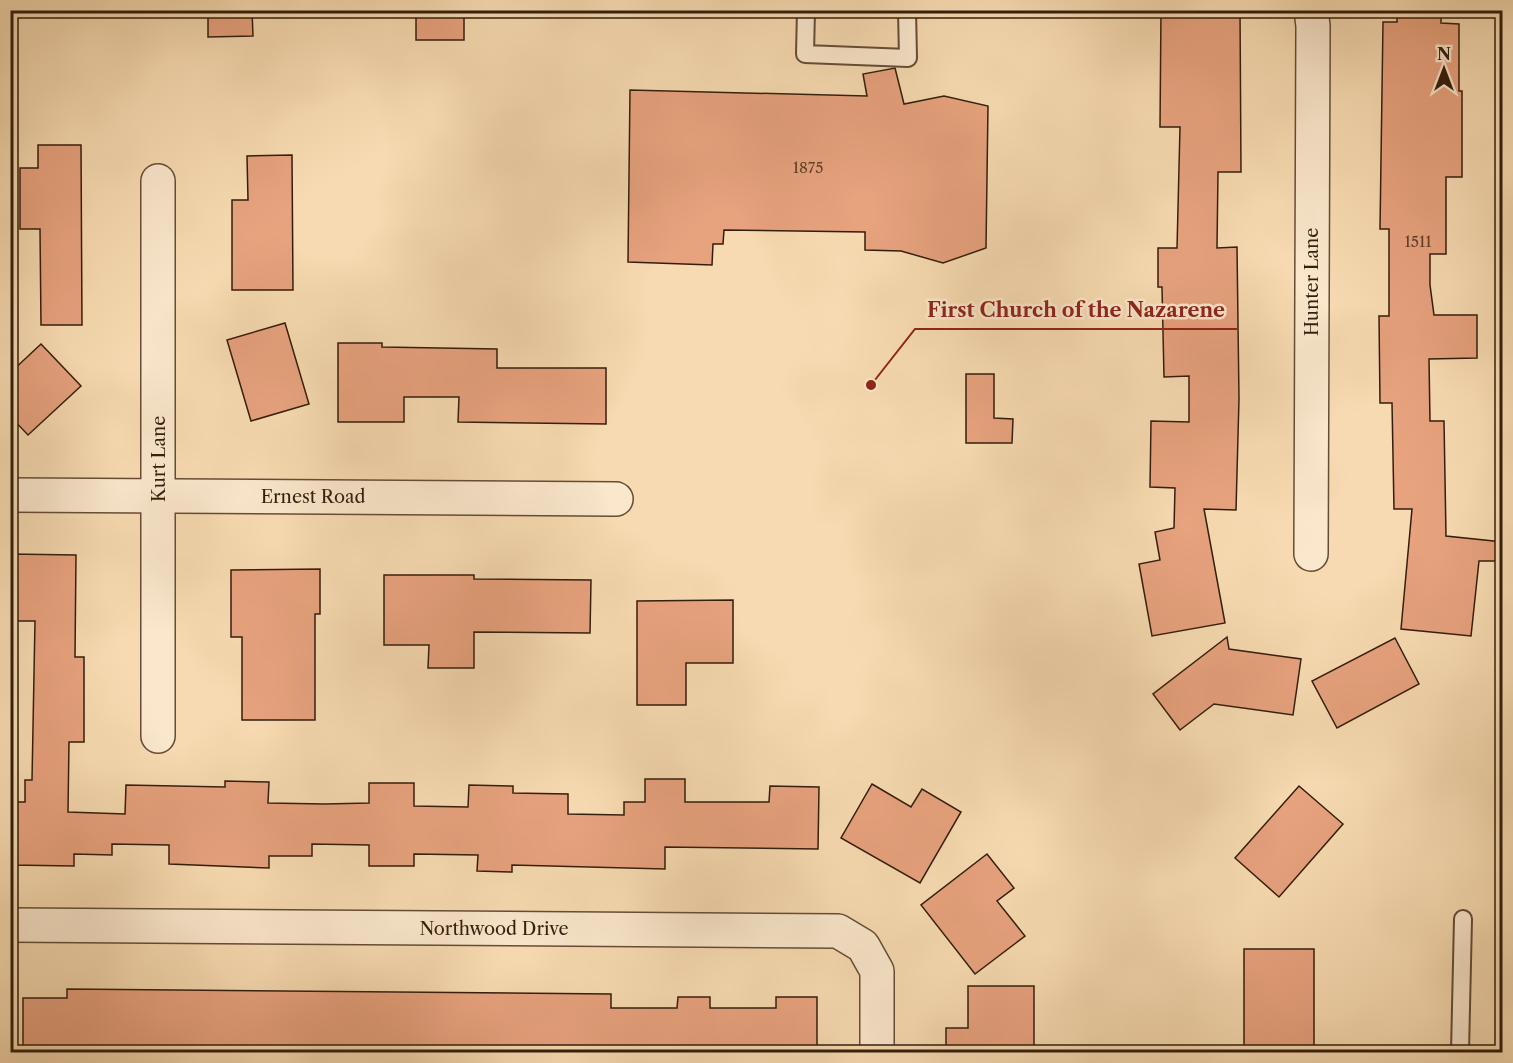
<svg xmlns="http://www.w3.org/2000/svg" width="1513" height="1063" viewBox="0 0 1513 1063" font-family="'Libre Caslon Text',serif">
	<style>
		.building { fill: #e7a27e; stroke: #331e0d; stroke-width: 1.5 }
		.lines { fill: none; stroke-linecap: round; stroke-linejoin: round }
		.lane-casing { stroke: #644d36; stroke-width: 20 }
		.street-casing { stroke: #644d36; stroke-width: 36 }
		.lane { stroke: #fae7cc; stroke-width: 16 }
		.street { stroke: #fae7cc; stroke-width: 33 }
		.labels { text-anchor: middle; stroke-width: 5; stroke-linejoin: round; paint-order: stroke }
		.number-label { font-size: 15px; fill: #603f29 }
		.street-label { font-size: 18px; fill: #331e0d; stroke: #fae7cc }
		.leader { fill: none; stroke: #8f2418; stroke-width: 2 }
		.callout-dot { fill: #8f2418; stroke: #fae7cc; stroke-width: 2 }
		.callout-label { font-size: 20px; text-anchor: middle; font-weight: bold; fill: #8f2418; stroke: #fae7cc; stroke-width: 5; stroke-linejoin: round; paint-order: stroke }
	</style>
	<rect width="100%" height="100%" fill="#f7dab1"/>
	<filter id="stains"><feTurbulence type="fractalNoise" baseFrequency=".00333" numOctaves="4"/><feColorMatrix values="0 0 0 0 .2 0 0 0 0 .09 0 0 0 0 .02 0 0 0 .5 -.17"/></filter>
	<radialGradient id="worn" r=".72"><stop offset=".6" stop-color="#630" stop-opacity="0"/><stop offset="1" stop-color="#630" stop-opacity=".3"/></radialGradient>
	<g class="building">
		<polygon points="208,10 252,10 253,36 208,37"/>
		<rect x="416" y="10" width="48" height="30"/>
		<polygon points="1161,10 1240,10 1241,172 1218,172 1217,248 1237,247 1239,399 1236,510 1204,509 1225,623 1152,636 1139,564 1160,560 1155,532 1174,528 1175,488 1150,487 1151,421 1189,422 1189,376 1164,377 1162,287 1158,287 1158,248 1177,248 1180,127 1160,127"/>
		<polygon points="1397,10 1441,10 1441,23 1459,24 1459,91 1462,91 1462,177 1446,177 1446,254 1430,254 1430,285 1434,315 1477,315 1477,358 1429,359 1430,421 1444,421 1446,536 1503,542 1503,561 1479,561 1471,636 1401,629 1412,509 1394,509 1392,403 1380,403 1379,316 1389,316 1389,229 1380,229 1383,22 1397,22"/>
		<polygon points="895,68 904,104 944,96 988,106 986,248 943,263 901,251 865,250 865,232 724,230 723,244 713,244 712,265 628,262 630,90 867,96 863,74"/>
		<polygon points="38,145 81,145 82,325 41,325 40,229 20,229 20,168 38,168"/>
		<polygon points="292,155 293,290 232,290 232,200 248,200 247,156"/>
		<polygon points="285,323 309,404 251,421 227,340"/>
		<polygon points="338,343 382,343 382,347 497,349 497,368 606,368 606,424 458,422 459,397 404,397 404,422 338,422"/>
		<polygon points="41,344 81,386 28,435 10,416 10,373"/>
		<polygon points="966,374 994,374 994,418 1013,419 1012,443 966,443"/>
		<polygon points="10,554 76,555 75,657 84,657 84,742 69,742 68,812 125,814 126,785 225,787 225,781 269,782 268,803 325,804 369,803 369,783 414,783 414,806 468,807 469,785 513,786 513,793 568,794 568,814 624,815 624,802 645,802 645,779 685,779 685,802 769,802 770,786 819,787 818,849 665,847 665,869 512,865 512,872 477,871 478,855 414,854 414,866 369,866 369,845 312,844 312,856 269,856 269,868 169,864 169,845 112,844 112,855 74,854 74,866 10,865 10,802 25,802 25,780 32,780 35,621 10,621"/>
		<polygon points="320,569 320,614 315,614 315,720 242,720 242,637 231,637 231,570"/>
		<polygon points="384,575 474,575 474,579 591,580 590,633 474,632 474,668 428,668 429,645 384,645"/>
		<polygon points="733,600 733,663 686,663 686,705 637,705 637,601"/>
		<polygon points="1227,637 1229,649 1301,659 1293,715 1214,704 1180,730 1153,694"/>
		<polygon points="1395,638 1419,684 1337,728 1312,681"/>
		<polygon points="872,784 911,807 922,789 961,812 920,883 841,838"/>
		<polygon points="1299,786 1343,824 1279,897 1235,858"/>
		<polygon points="987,854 1014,888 997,901 1025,936 975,974 921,905"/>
		<rect x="1244" y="949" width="70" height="104"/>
		<polygon points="968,986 1034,986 1034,1053 946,1053 946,1028 968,1028"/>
		<polygon points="67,989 611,994 611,1008 677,1008 678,997 710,997 710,1008 776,1008 776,997 817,997 817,1053 23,1053 23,998 67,998"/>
	</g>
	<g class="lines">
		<defs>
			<g id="lane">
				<polyline points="806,10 805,54 908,58 907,10"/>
				<polyline points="1460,1052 1463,919"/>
			</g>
			<g id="street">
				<polyline points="158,181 158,736"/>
				<polyline points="10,495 616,499"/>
				<polyline points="1311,554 1313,26 1311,10"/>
				<polyline points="10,925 838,931 863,946 877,971 877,1052"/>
			</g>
		</defs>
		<use href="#lane" class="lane-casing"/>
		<use href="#street" class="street-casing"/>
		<use href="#lane" class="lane"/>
		<use href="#street" class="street"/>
	</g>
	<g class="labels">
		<g class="number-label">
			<text x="808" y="173">1875</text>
			<text x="1418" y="247">1511</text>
		</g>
		<g class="street-label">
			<text transform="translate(1312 282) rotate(-90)" y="6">Hunter Lane</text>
			<text transform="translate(159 459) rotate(-90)" y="6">Kurt Lane</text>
			<text x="313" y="503">Ernest Road</text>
			<text x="494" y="935">Northwood Drive</text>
		</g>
	</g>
	<path class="leader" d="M871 385L915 329H1237"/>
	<circle class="callout-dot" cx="871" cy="385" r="6"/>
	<g class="callout-label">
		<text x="1076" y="317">First Church of the Nazarene</text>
	</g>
	<rect width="1513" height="1063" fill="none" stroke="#f7dab1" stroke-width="36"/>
	<rect x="12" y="12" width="1489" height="1039" fill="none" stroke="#331e0d" stroke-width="3"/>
	<rect x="18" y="18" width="1477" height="1027" fill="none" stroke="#331e0d" stroke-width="1.5"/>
	<g transform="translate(1444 69)" stroke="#fae7cc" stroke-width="4.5" paint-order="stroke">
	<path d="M0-4.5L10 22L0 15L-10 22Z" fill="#331e0d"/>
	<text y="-9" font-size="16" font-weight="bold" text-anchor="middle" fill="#331e0d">N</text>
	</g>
	<rect width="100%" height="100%" filter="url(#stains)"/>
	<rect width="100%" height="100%" fill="url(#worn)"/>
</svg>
